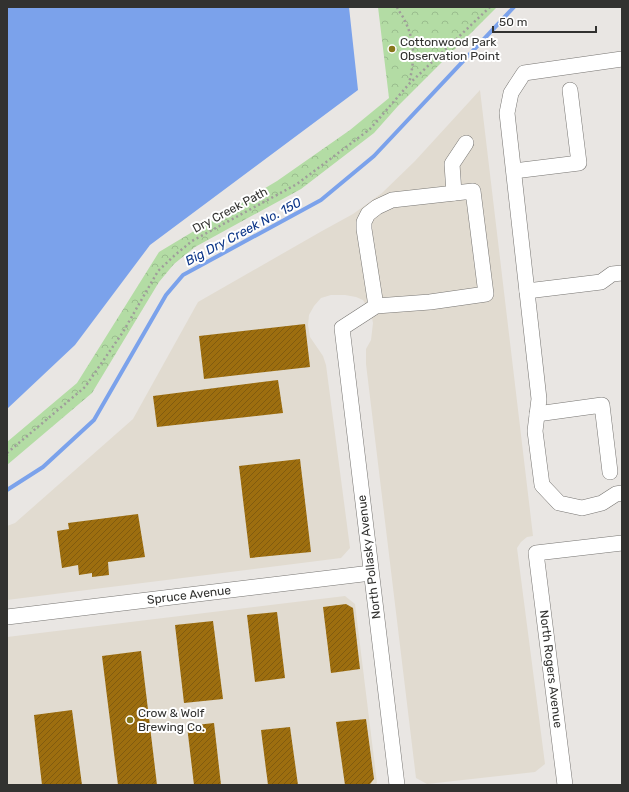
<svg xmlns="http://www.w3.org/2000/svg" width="629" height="792" viewBox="0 0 629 792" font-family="Rubik,sans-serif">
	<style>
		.built { fill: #e1dbd0 }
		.forest { fill: url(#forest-crowns) }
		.water { fill: #7ba2eb }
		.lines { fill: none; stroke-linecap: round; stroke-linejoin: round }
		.stream { stroke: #7ba2eb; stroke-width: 4 }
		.building { fill: url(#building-hatch) }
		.minor-casing { stroke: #777572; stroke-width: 16 }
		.path { stroke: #9f9d9a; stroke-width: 2.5; stroke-dasharray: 2 3; stroke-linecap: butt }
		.minor { stroke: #fff; stroke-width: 15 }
		.poi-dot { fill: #87771b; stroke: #fff; stroke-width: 1.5 }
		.labels { text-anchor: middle; stroke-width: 4; stroke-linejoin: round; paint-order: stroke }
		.poi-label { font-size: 12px; fill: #323230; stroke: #fff; text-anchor: start }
		.street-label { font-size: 12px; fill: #323230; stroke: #fff }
		.water-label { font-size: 13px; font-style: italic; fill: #0f388a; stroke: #fff }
	</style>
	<defs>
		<pattern id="forest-crowns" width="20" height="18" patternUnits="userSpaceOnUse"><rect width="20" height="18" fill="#b3dca4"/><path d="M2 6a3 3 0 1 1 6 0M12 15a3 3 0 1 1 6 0" fill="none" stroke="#9abd8e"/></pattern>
		<pattern id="building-hatch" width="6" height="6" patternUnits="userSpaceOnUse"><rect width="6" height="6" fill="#9d6e0f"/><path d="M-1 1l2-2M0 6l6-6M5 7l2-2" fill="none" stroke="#815b0f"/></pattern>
	</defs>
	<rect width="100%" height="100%" fill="#e9e6e3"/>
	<g class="built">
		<polygon points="480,90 533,536 527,537 521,542 517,548 545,764 535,772 427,784 416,778 366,364 366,349 371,340 373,323 371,313 363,300 356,297 345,295 331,295 321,298 314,306 309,315 308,325 310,337 323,356 326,365 350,548 341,558 7,600 7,526 15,523 133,419 198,302 322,231 353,214 382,193 415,161"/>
		<polygon points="345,596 355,604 377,783 375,785 7,785 7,637"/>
	</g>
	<polygon class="forest" points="378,7 497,7 398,106 374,133 301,189 195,247 174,264 159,282 92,393 7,465 7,442 77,383 159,252 277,181 350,130 389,98"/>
	<polygon class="water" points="7,7 349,7 358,90 150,245 75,345 7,409"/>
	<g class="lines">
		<polyline class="stream" points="7,490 43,467 94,420 166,295 183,275 321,200 374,156 514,7"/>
	</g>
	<g class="building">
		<polygon points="305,324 310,367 204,379 199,336"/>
		<polygon points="278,380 283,413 157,427 153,396"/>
		<polygon points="300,459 311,552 250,558 239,466"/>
		<polygon points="138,514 145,557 108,562 109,575 92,577 92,573 79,575 78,565 62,568 57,531 69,529 68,523"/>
		<polygon points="346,604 353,608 360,669 331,673 323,607"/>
		<polygon points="277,612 285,678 255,682 247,615"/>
		<polygon points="213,621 223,699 184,703 175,625"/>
		<polygon points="141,651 157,785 118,785 102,656"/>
		<polygon points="72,710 82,785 42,785 34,715"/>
		<polygon points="366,719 374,779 370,784 345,785 336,722"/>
		<polygon points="214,723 221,785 194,785 187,726"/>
		<polygon points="290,727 298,785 268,785 261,730"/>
	</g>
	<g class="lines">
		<defs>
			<g id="minor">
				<polyline points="622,59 524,73 511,93 507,113 539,399 535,431 542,485 559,503 582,508 602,503 616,494 622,493"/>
				<polyline points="514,171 579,163 570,90"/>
				<polyline points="454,193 452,164 466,143"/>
				<polyline points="527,291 601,282 612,274 622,273"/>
				<polyline points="376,306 364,229 364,222 368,214 377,207 392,200 473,191 486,294 430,302 376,306 342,328 397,785"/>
				<polyline points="537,414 602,405 610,472"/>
				<polyline points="7,617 371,573"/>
				<polyline points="565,785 536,553 622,543"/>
			</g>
		</defs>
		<use href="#minor" class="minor-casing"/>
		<g class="path">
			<path d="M397,7c2,5 6,9 8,14 10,21 10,39 4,62"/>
			<polyline points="7,453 85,387 123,332 158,271 175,255 192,241 297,184 370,129 409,84 490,7"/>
		</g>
		<use href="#minor" class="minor"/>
	</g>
	<g class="poi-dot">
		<circle cx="392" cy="49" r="4"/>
		<circle cx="130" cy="720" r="4"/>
	</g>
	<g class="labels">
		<g class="poi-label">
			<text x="400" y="46">Cottonwood Park<tspan x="400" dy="14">Observation Point</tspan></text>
			<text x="138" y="717">Crow &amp; Wolf<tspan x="138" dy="14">Brewing Co.</tspan></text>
		</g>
		<g class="street-label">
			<text transform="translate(230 210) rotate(-28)" y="4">Dry Creek Path</text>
			<text transform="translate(369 557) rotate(-97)" y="4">North Pollasky Avenue</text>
			<text transform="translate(189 595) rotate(-7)" y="4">Spruce Avenue</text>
			<text transform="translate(551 669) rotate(83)" y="4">North Rogers Avenue</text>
		</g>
		<g class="water-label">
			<text transform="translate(243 231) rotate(-28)" y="5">Big Dry Creek No. 150</text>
		</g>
	</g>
	<rect width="629" height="792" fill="none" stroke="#323230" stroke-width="16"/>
	<path d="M493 26v6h103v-6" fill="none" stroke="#323230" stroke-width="2"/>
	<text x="499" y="26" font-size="12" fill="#323230" stroke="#ffffff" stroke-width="3" paint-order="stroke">50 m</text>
</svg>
